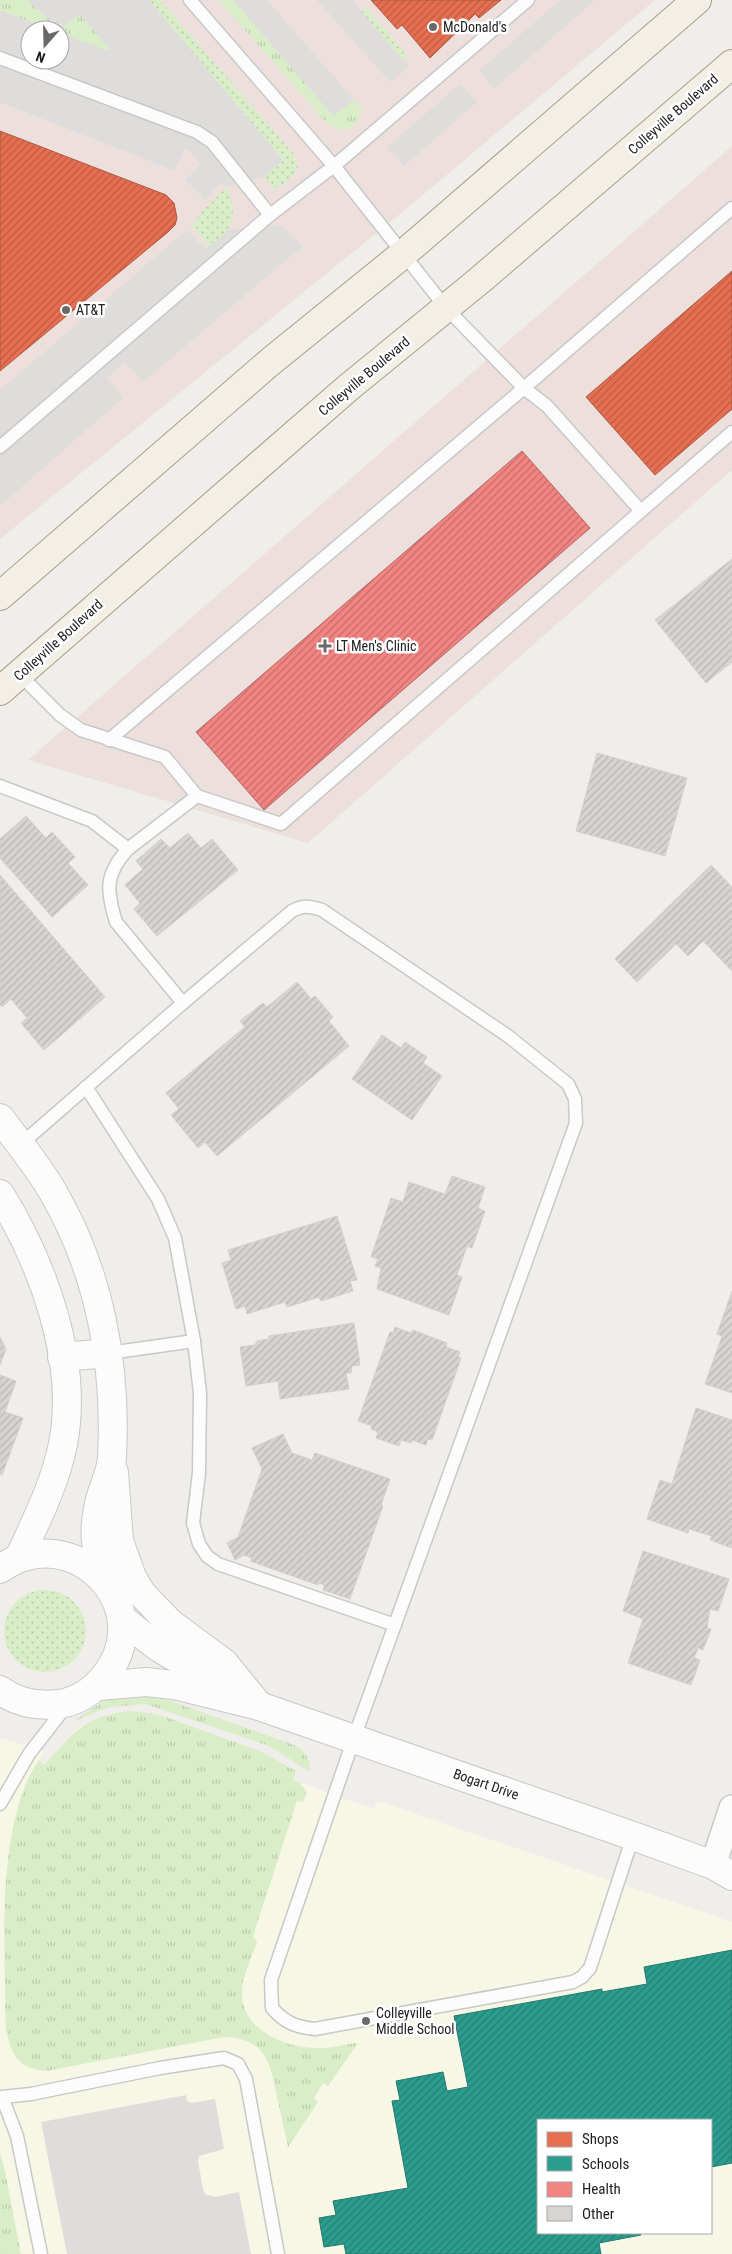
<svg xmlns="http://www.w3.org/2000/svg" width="732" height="2254" viewBox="0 0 732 2254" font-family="'Roboto Condensed',sans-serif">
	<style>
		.commercial { fill: #ede0dc; fill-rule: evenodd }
		.education { fill: #f7f7e6; fill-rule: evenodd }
		.religious { fill: #dedddb; fill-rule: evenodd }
		.grass { fill: url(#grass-tufts) }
		.garden { fill: url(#garden-dots) }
		.shops { fill: url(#shops-hatch); stroke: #ac5843 }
		.schools { fill: url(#schools-hatch); stroke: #27786e }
		.health { fill: url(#health-hatch); stroke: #b36665 }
		.building { fill: url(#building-hatch); stroke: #d3d0cb }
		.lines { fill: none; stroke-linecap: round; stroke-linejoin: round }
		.service-casing { stroke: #c8c8c6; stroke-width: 15 }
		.minor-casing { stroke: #c8c8c6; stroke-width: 28 }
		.tertiary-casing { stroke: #c8c8c6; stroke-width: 30 }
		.primary-casing { stroke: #a79f85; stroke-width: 30 }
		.service { stroke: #fdfcfc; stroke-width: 12 }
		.minor { stroke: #fdfcfc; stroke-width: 25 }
		.tertiary { stroke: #fdfcfc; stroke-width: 28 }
		.primary { stroke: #f3eee6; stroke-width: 28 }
		.poi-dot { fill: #696967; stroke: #fff; stroke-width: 2 }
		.labels { text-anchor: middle; stroke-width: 5; stroke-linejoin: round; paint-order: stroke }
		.poi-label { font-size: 14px; fill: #212121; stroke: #fff; text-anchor: start }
		.street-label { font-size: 14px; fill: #212121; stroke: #fff }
	</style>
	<defs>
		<pattern id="grass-tufts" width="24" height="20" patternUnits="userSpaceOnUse" patternTransform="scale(1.25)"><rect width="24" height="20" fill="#d9edc8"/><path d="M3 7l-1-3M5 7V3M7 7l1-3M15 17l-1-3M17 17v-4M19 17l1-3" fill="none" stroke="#bacbac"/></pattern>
		<pattern id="garden-dots" width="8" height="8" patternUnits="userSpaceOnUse" patternTransform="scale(1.25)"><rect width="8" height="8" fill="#d9edc8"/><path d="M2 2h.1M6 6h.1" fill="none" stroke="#bacbac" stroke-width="1.8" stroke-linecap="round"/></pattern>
		<pattern id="shops-hatch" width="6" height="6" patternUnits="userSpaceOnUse" patternTransform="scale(1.25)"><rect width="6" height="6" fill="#e76f51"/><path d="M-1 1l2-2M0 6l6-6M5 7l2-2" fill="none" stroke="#bb5b43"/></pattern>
		<pattern id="schools-hatch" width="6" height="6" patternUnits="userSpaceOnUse" patternTransform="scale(1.25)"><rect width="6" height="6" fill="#2a9d8f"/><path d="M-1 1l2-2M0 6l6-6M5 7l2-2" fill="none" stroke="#248074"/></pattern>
		<pattern id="health-hatch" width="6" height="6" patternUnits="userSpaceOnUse" patternTransform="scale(1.25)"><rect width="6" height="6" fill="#f28482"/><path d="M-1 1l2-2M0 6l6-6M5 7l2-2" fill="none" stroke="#c46c6a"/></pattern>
		<pattern id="building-hatch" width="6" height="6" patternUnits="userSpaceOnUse" patternTransform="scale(1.25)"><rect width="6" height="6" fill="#d7d4d1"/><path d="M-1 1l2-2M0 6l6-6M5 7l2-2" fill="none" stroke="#b8b6b3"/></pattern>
	</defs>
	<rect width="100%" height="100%" fill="#f0eeea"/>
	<g class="commercial">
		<path d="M0,0h655l-244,205 -411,334zM30,30h30v30h-30z"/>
		<polygon points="732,146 732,470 308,843 28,760"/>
	</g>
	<path class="education" d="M130,1711l21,2 15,4 96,35 34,19 -3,9 80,29 5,-8 354,121v332h-732v-516l45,13 -6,9 5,5 33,-37 20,-9zM538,2120h173v113h-173z"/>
	<g class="religious">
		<path d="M0,0h149l135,160 -20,17 -38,10 -3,-4 -3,1 -15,16 -20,-20 16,-16 -13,-15 -4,1 -9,21 -175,-69zM30,30h30v30h-30z"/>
		<polygon points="233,0 267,0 354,100 334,117"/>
		<polygon points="317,0 352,0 409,67 390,82"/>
		<polygon points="560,0 595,0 494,89 479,71"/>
		<polygon points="460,84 477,102 404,166 387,147"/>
		<polygon points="282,225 303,246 143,382 125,363 107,378 123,398 0,506 0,390 187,230 205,249 228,230"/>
		<polygon points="186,2095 187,2101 192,2103 215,2099 224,2149 199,2156 198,2161 203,2189 205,2194 214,2197 239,2192 251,2254 67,2254 41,2122"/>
	</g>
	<g class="grass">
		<polygon points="0,0 30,0 29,2 60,29 80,14 110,49 108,51 60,33 60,30 52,30 0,10"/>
		<path d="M219,0h14l100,116 21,-16 7,8c0,11 -5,17 -15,22l-17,-4z"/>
		<path d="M121,1695l35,1 133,47c15,6 21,13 21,29l-41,-26 -124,-42 -36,3 -35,14 31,-21z"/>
		<path d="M130,1711l21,2 15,4 96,35 34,19 -3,9 7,3 7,10 -4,9 -6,-1 -44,135 4,6c-5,15 -14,32 -15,48 -3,38 42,58 74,58 13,1 28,-4 42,-5l-30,43 -5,-3 -9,15 4,4 -30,45c-4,-17 -7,-33 -11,-50 -7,-35 -11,-58 -53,-60l-178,34c-13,-1 -25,-5 -32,-17 -12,-21 -8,-52 -9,-75 -2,-63 -3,-166 34,-219l5,5c31,-33 38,-48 86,-54z"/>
		<polygon points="0,2154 4,2166 21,2254 0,2254"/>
	</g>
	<g class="garden">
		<path d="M149,0h11l133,153 5,14c-4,10 -14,18 -24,22l-10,-12 19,-17z"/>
		<polygon points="366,7 404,52 406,56 404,61 361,11"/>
		<path d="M226,187c7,12 10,30 2,43 -4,6 -14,11 -19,16l-17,-20 8,-12z"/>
		<circle cx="45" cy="1631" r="41"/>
	</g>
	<g class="shops">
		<polygon points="371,0 501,0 479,18 475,14 430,58 402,25 397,29"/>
		<polygon points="0,131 166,195 174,203 177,218 175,225 168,232 0,371"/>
		<polygon points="732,271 732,409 655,475 586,397"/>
	</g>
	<polygon class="schools" points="732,1950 732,2163 711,2167 711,2120 538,2120 538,2233 640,2233 641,2235 599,2243 601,2254 346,2254 344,2244 324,2247 319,2218 336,2215 333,2201 408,2188 392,2101 400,2100 396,2081 443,2072 447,2091 468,2087 454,2016 602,1989 602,1992 647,1984 644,1967"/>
	<polygon class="health" points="522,451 590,528 264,810 196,732"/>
	<g class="building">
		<polygon points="732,559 732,662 706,683 655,620"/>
		<polygon points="597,753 687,778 665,856 576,831"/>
		<polygon points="26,816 46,838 52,832 75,857 68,863 88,885 52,917 0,858 0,839"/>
		<polygon points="188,833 201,848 212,839 238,870 157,936 134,909 140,903 125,885 143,869 136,861 161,839 170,848"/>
		<polygon points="711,865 732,887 732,971 703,941 688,956 676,944 637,982 615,959"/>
		<polygon points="0,875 105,997 44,1050 21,1023 27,1018 11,999 2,1007 0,1005"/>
		<polygon points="297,982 311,999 315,996 333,1017 329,1021 349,1046 217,1156 205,1142 198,1148 171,1115 179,1109 166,1093 245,1027 240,1021 263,1003 267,1007"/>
		<polygon points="382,1035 401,1048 405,1042 427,1057 423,1063 442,1076 412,1120 352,1079"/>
		<polygon points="452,1176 485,1187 478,1208 485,1211 472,1248 467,1246 457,1275 462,1277 449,1315 377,1289 381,1268 375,1266 378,1259 371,1257 391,1198 403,1202 409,1182 445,1194"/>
		<polygon points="337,1216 357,1280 350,1281 353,1291 321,1301 319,1297 287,1307 285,1302 247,1314 245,1306 236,1309 222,1263 231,1260 228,1250"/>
		<polygon points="732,1291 732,1393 705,1384 722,1336 717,1334"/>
		<polygon points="354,1323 360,1365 352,1366 351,1373 346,1373 349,1389 280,1399 278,1381 246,1386 240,1347 255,1345 257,1341 268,1339 269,1336"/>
		<polygon points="395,1327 411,1333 413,1330 447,1343 446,1347 460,1352 458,1357 461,1358 432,1440 428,1439 426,1445 412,1440 411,1443 401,1440 399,1446 376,1438 378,1432 371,1429 372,1426 358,1421 390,1332 393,1333"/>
		<polygon points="0,1337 6,1349 0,1365"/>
		<polygon points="0,1375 16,1381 5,1412 23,1418 2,1475 0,1474"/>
		<polygon points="696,1408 732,1420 732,1548 710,1540 712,1536 689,1529 688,1533 647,1519 660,1480 672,1484"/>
		<polygon points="283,1434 292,1453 312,1460 315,1453 390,1479 381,1505 383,1506 350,1599 323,1590 325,1585 319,1583 318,1585 250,1561 252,1558 244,1555 235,1560 227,1543 238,1537 262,1469 252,1448"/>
		<polygon points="643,1551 729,1579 718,1611 710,1609 707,1628 711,1629 703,1650 698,1648 694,1658 700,1660 691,1685 628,1663 643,1619 623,1611"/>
	</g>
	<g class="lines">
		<defs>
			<g id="service">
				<polyline points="190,0 334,166 446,308 524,388 547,406 640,510"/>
				<polyline points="0,58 197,132 212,142 270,215"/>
				<polyline points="0,447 270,215 334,166 528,0"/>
				<polyline points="19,674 60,715 81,730 165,757 197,796 281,824 732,432"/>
				<polyline points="109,740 524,388 732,208"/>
				<path d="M0,786l92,35 36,28c-23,25 -22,41 -12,73l67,81 -163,142"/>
				<polyline points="128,849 197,796"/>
				<path d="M183,1003l109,-92c11,-6 18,-5 30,-1l186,126 60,48 7,15 1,24 -222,615 -83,242 1,28c13,15 24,19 43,21l258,-47 9,-5 8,-9 43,-132"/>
				<polyline points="86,1087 158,1199 175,1238 194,1341 200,1393 199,1473 193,1523 199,1544 207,1556 218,1564 395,1625"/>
				<polyline points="109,1353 194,1341"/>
				<polyline points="0,1804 29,1754 67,1705"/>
				<polyline points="41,2254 17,2136 2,2097 31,2094 160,2068 224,2058 238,2064 246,2079 278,2254"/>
			</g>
			<polyline id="minor" points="713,1865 732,1808"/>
			<g id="tertiary">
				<path d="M0,1118c18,24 38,48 53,74 46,79 64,172 59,264 0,13 -7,27 -11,40 -10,37 -6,57 9,92"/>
				<path d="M0,1194c43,70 79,167 63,250 -8,40 -27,77 -44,114"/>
				<polyline points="62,1357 109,1353"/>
				<polyline points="114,1472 119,1541 132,1577 142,1594 170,1623 224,1663 259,1706"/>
				<path d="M0,1569c72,-52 160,38 105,107 -10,13 -24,23 -40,27 -23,4 -46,1 -65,-13"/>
				<polyline points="122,1619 158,1647 227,1688"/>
				<polyline points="98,1686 146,1682 174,1685 259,1706 633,1836 713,1865 732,1876"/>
			</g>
			<g id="primary">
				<polyline points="0,596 270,362 402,255 697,0"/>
				<polyline points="0,691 349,387 480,280 732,64"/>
			</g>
		</defs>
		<use href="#service" class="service-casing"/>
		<use href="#minor" class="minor-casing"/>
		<use href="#tertiary" class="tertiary-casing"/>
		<use href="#primary" class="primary-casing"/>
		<use href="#service" class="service"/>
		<use href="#minor" class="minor"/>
		<use href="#tertiary" class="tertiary"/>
		<use href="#primary" class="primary"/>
	</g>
	<g class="poi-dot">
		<circle cx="433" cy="27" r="5"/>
		<circle cx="66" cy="310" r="5"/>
		<path d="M322.5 638.5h5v5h5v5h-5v5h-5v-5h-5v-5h5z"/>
		<circle cx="366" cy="2021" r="5"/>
	</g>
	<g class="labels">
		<g class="poi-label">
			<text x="443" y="32">McDonald's</text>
			<text x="76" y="315">AT&amp;T</text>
			<text x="336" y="651">LT Men's Clinic</text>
			<text x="376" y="2018">Colleyville<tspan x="376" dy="16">Middle School</tspan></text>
		</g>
		<g class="street-label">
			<text transform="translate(673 114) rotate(-41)" y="5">Colleyville Boulevard</text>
			<text transform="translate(364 376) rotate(-40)" y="5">Colleyville Boulevard</text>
			<text transform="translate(58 640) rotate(-42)" y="5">Colleyville Boulevard</text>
			<text transform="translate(486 1784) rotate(19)" y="5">Bogart Drive</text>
		</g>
	</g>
	<rect x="537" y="2119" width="175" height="115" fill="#ffffff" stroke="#a6a6a6"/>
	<rect x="547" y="2132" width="25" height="15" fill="#e76f51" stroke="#a6a6a6"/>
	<text x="582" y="2144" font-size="15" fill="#212121">Shops</text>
	<rect x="547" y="2156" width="25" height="15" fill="#2a9d8f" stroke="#a6a6a6"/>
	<text x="582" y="2169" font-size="15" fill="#212121">Schools</text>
	<rect x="547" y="2182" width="25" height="15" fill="#f28482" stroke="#a6a6a6"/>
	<text x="582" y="2194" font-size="15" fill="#212121">Health</text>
	<rect x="547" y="2206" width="25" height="15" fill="#d7d4d1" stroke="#a6a6a6"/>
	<text x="582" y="2219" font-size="15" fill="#212121">Other</text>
	<g transform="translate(45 45) rotate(200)"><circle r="24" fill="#ffffff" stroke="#a6a6a6"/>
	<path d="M0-4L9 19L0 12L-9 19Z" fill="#696967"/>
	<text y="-8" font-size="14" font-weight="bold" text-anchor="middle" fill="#212121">N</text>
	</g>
</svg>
